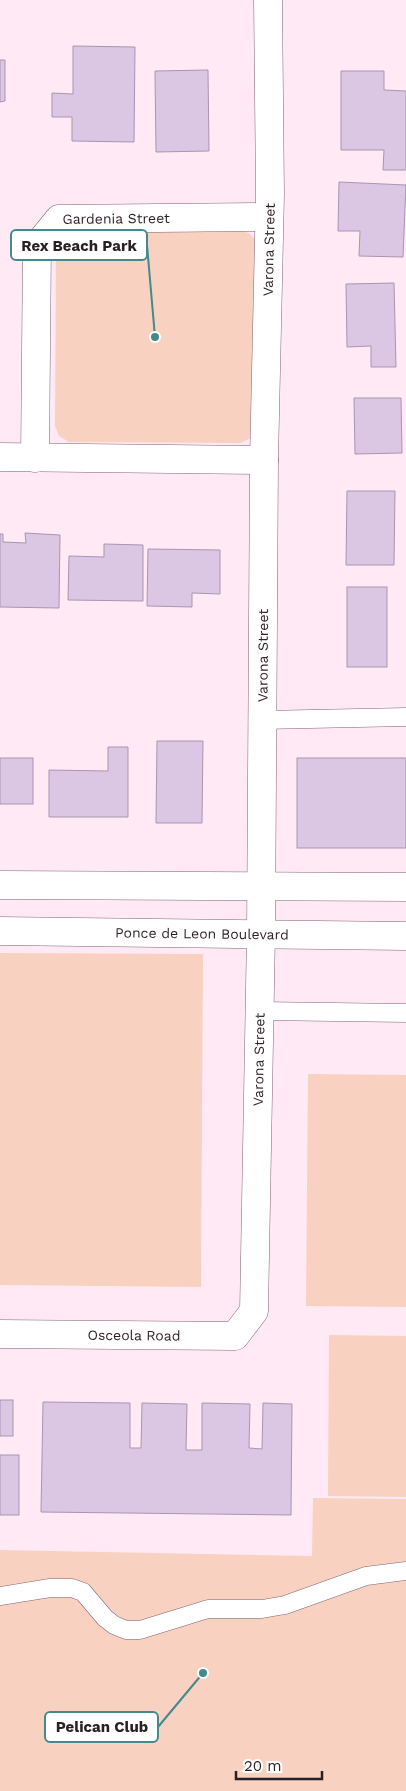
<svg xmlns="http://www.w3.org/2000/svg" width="406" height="1791" viewBox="0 0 406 1791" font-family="'Work Sans',sans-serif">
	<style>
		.green { fill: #f8d1c1 }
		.building { fill: #dbc7e4; stroke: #a995b1 }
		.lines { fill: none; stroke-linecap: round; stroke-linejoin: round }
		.service-casing { stroke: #826475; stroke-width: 19 }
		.minor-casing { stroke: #826475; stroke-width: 29 }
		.service { stroke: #fff; stroke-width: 18 }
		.minor { stroke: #fff; stroke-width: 28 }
		.labels { text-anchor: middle; stroke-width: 5; stroke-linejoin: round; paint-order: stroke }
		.street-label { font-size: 14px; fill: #2b1f26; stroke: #fff }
		.leader { fill: none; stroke: #428a8b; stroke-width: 2 }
		.callout-dot { fill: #428a8b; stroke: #fff; stroke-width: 2 }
		.callout { fill: #fff; stroke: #428a8b; stroke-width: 2 }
		.callout-label { font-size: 15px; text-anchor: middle; font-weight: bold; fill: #2b1f26 }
	</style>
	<rect width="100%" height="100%" fill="#ffe9f4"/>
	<g class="green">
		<polygon points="77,229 232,229 249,233 256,241 251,438 240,443 69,442 59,436 55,426 56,251 65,235"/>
		<polygon points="0,953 203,954 201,1287 0,1285"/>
		<polygon points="308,1074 406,1075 406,1307 306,1306"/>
		<polygon points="329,1335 406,1336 406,1497 328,1496"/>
		<polygon points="313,1498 406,1499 406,1791 0,1791 0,1550 312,1556"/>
	</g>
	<g class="building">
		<polygon points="73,46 135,47 134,142 72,141 72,117 52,117 52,93 73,94"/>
		<polygon points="0,60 5,60 5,101 0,102"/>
		<polygon points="208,70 209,151 156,152 155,71"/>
		<polygon points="341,71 384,71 384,90 406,91 406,170 383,170 384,150 341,150"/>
		<polygon points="339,182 406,185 403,257 359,256 360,231 338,231"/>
		<polygon points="394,283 396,367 371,367 371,346 347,347 346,284"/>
		<polygon points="354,398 401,398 402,453 355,454"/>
		<polygon points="347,491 395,491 394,565 346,565"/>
		<polygon points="25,533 60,535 59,608 0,607 0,534 3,534 3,542 26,543"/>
		<polygon points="104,544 143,545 143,601 68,600 69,556 104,557"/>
		<polygon points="148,549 220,550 220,594 192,593 192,607 147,606"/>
		<rect x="347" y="587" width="40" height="80"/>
		<polygon points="157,741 203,741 202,823 156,823"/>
		<polygon points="108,747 128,747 128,817 49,817 49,770 108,771"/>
		<rect x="0" y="758" width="33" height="46"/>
		<rect x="297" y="758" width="109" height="90"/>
		<rect x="0" y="1400" width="13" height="36"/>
		<polygon points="43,1402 130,1403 130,1448 141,1448 142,1403 187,1404 186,1450 202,1450 202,1403 250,1404 249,1448 262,1449 263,1403 292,1404 291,1515 41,1512"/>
		<rect x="0" y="1455" width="19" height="60"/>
	</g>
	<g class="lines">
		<defs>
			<g id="service">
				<polyline points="262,720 406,717"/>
				<polyline points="260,1011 406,1013"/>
				<polyline points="0,1596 50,1588 72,1588 83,1592 105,1618 114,1625 126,1630 140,1630 208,1609 262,1609 285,1605 366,1576 406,1571"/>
			</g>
			<g id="minor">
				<polyline points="0,457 264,460"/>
				<path id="s1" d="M35,458l2,-212 22,-27 210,-2"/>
				<polyline points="0,885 406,887"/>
				<path id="s2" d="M0,931l406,5"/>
				<path id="s3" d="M0,1334l235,2 19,-25 7,-377 3,-474 6,-266 -2,-194"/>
			</g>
		</defs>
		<use href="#service" class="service-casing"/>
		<use href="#minor" class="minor-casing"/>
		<use href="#service" class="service"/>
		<use href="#minor" class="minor"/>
	</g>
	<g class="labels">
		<g class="street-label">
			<text dy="5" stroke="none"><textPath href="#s1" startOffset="304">Gardenia Street</textPath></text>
			<text dy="5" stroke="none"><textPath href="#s3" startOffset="1328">Varona Street</textPath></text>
			<text dy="5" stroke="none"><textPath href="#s3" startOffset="922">Varona Street</textPath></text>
			<text dy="5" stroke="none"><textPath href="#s2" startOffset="202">Ponce de Leon Boulevard</textPath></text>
			<text dy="5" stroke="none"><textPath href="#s3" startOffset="518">Varona Street</textPath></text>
			<text dy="5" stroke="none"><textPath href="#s3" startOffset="134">Osceola Road</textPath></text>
		</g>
	</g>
	<path class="leader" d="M155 337L147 245M203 1673L158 1727"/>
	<g class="callout-dot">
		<circle cx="155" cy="337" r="5"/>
		<circle cx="203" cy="1673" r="5"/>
	</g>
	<g class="callout">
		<rect x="11" y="230" width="136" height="30" rx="5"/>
		<rect x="45" y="1712" width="113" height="30" rx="5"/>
	</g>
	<g class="callout-label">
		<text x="79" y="251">Rex Beach Park</text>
		<text x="102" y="1732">Pelican Club</text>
	</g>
	<path d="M236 1771v8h86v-8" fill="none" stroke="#2b1f26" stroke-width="2.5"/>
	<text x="244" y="1771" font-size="15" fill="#2b1f26" stroke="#ffffff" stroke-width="4" paint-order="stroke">20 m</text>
</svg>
